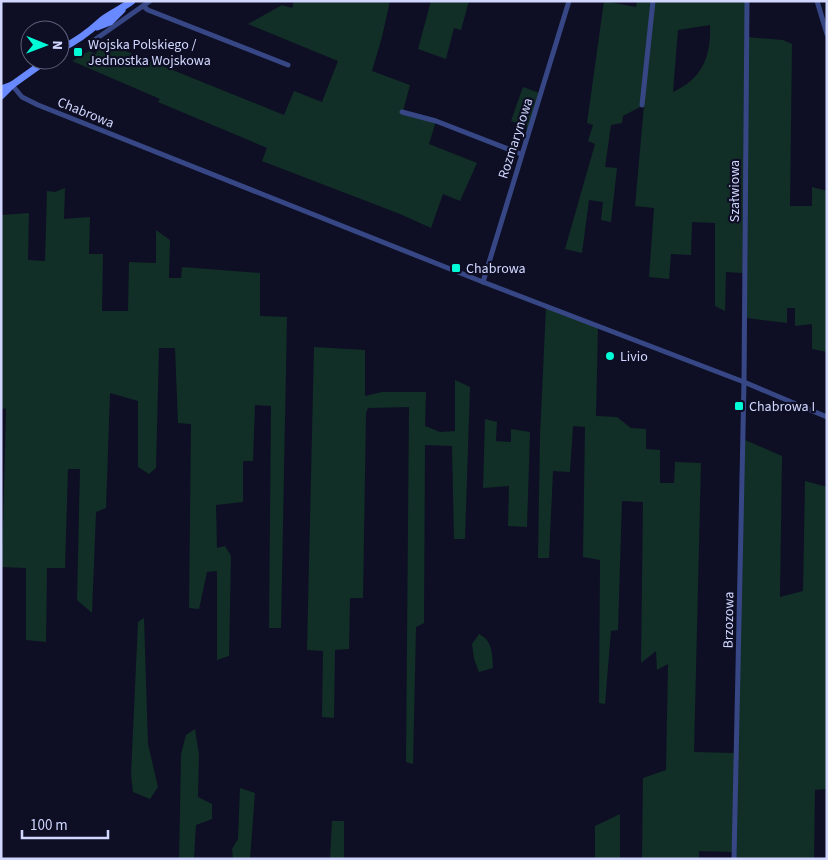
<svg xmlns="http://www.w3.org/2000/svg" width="828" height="860" viewBox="0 0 828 860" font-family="'Source Sans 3',sans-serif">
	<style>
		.green { fill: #112f26; fill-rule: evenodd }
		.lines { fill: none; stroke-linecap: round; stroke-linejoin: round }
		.street { stroke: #374785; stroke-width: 5 }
		.secondary { stroke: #6889ff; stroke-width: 7 }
		.poi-dot { fill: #00fcd7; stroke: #0e0f24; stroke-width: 2 }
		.labels { text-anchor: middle; stroke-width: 4.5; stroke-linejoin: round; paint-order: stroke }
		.poi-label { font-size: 14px; fill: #d1d7ff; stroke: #0e0f24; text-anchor: start }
		.street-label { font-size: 14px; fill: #d1d7ff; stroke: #0e0f24 }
	</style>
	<rect width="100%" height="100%" fill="#0e0f24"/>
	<g class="green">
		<polygon points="294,1 390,1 382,37 372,71 410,85 403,111 436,121 429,144 477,163 460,201 443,194 431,228 400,214 262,161 267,148 158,102 160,99 72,61 89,51 96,54 101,41 284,115 294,91 322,102 338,61 248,24 282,5 292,8"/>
		<polygon points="431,1 469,1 461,30 454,28 446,59 418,49"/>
		<path d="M604,1l32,6 1,-6h110l-1,36 37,3 9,4 -2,162h22v-19l15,4v161l-15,-3v-25l-17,2v-18h-8v15l-40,-5 -2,122 37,16 -2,141 23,-6 2,-110 22,6v302l-12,1 -1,69h-80v-7l-35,-1v8h-57l1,-81 23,-8 2,-106 -11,6 -1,-19 -15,12 2,-161 -21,-1 -4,129 -7,1 -6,73 -6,-1 1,-143 -17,-3 2,-130 -12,-1 -3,46 -17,-1 -4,87h-11l2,-123 6,-128 52,19 -2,90 21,1 14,11 15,1v20l14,1v33h14l1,-21 26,1 -7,289 41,1 9,-474 -2,-6 -16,-1 -1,39 -10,-5v-83l-23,-1 -1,33 -20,-1 -2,25 -20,-2 5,-69 -19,-2 9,-101 -21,11 -1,7 -11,2 -6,42 12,1 -6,54 -10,-2 2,-18 -14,-2 -7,53 -17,-4 30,-105 -7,-3 5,-16 -6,-2zM710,25c1,31 -7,53 -37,67l5,-62z"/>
		<polygon points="523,87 542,94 521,154 527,127 511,121"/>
		<polygon points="65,188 64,219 90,217 89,254 103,254 102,311 128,311 129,262 156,263 156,230 170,240 169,278 181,278 182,267 260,273 260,316 287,317 281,628 269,628 271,406 255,405 253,461 243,461 243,502 216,505 217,548 225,546 231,556 229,656 217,660 217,571 207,572 199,609 189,608 191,424 178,423 175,348 159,348 156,468 149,474 138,467 138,401 110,393 106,508 96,512 92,613 77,600 80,469 68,469 65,568 47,568 46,642 26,640 26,568 2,567 6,409 1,408 1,215 29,213 28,260 45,261 47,191 55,192"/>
		<polygon points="314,347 365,350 365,396 382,392 426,392 425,426 440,432 455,431 455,380 470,387 465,539 454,539 452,446 425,445 424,623 416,627 413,764 406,762 409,407 368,408 366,413 363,598 350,598 349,649 335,650 334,718 322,717 323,651 307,650"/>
		<polygon points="485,419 497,422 496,441 511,442 511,429 530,432 527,527 508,526 509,486 483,488"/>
		<polygon points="144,618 148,744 158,787 150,799 133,792 131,775 138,622"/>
		<path d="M479,634c14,7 13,20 14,34l-14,4 -5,-13 -2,-15z"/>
		<polygon points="195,729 199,755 198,797 212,804 212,819 196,825 194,859 179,859 181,754 186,735"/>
		<polygon points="240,788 255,793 250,859 233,859 232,849 238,839"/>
		<polygon points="620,814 620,859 595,859 595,826"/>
		<polygon points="332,821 344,821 344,859 330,859"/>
	</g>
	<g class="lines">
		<g class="street">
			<polyline points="817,1 827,34"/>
			<polyline points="143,6 148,10 288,65"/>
			<polyline points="93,45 93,41 150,1"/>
			<polyline points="12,85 22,97 38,105 483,282 744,382 827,417"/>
			<polyline points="642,105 653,1"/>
			<polyline points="402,112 436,121 521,154"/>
			<polyline points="483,282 569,1"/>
			<polyline points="734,859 744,382 747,1"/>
		</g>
		<g class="secondary">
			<polyline points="97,27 110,22 122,10"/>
			<path d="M60,49c16,-7 29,-17 42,-29 9,-7 21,-12 30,-19"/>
			<polyline points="1,89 12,85 47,60"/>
			<polyline points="1,96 12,85"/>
		</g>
	</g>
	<g class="poi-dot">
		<rect x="73" y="47" width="10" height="10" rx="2.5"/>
		<rect x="451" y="263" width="10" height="10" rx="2.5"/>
		<circle cx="610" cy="356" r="5"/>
		<rect x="734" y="401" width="10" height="10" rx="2.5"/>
	</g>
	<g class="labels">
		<g class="poi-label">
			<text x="88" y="49">Wojska Polskiego /<tspan x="88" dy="16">Jednostka Wojskowa</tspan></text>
			<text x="466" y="273">Chabrowa</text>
			<text x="620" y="361">Livio</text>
			<text x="749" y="411">Chabrowa I</text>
		</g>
		<g class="street-label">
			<text transform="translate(86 112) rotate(22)" y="5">Chabrowa</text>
			<text transform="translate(515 138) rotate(-72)" y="5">Rozmarynowa</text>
			<text transform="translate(734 191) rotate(-90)" y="5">Szałwiowa</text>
			<text transform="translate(728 620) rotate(-89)" y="5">Brzozowa</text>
		</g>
	</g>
	<rect width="828" height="860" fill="none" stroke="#d1d7ff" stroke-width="5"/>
	<g transform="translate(45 45) rotate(91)"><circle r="24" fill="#0e0f24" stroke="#5c5f7c"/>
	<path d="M0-4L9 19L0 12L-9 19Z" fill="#00fcd7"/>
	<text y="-8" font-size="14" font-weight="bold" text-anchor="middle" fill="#d1d7ff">N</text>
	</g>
	<path d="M22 830v8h86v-8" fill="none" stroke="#d1d7ff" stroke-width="2.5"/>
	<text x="30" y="830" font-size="15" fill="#d1d7ff" stroke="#0e0f24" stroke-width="4" paint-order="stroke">100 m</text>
</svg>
